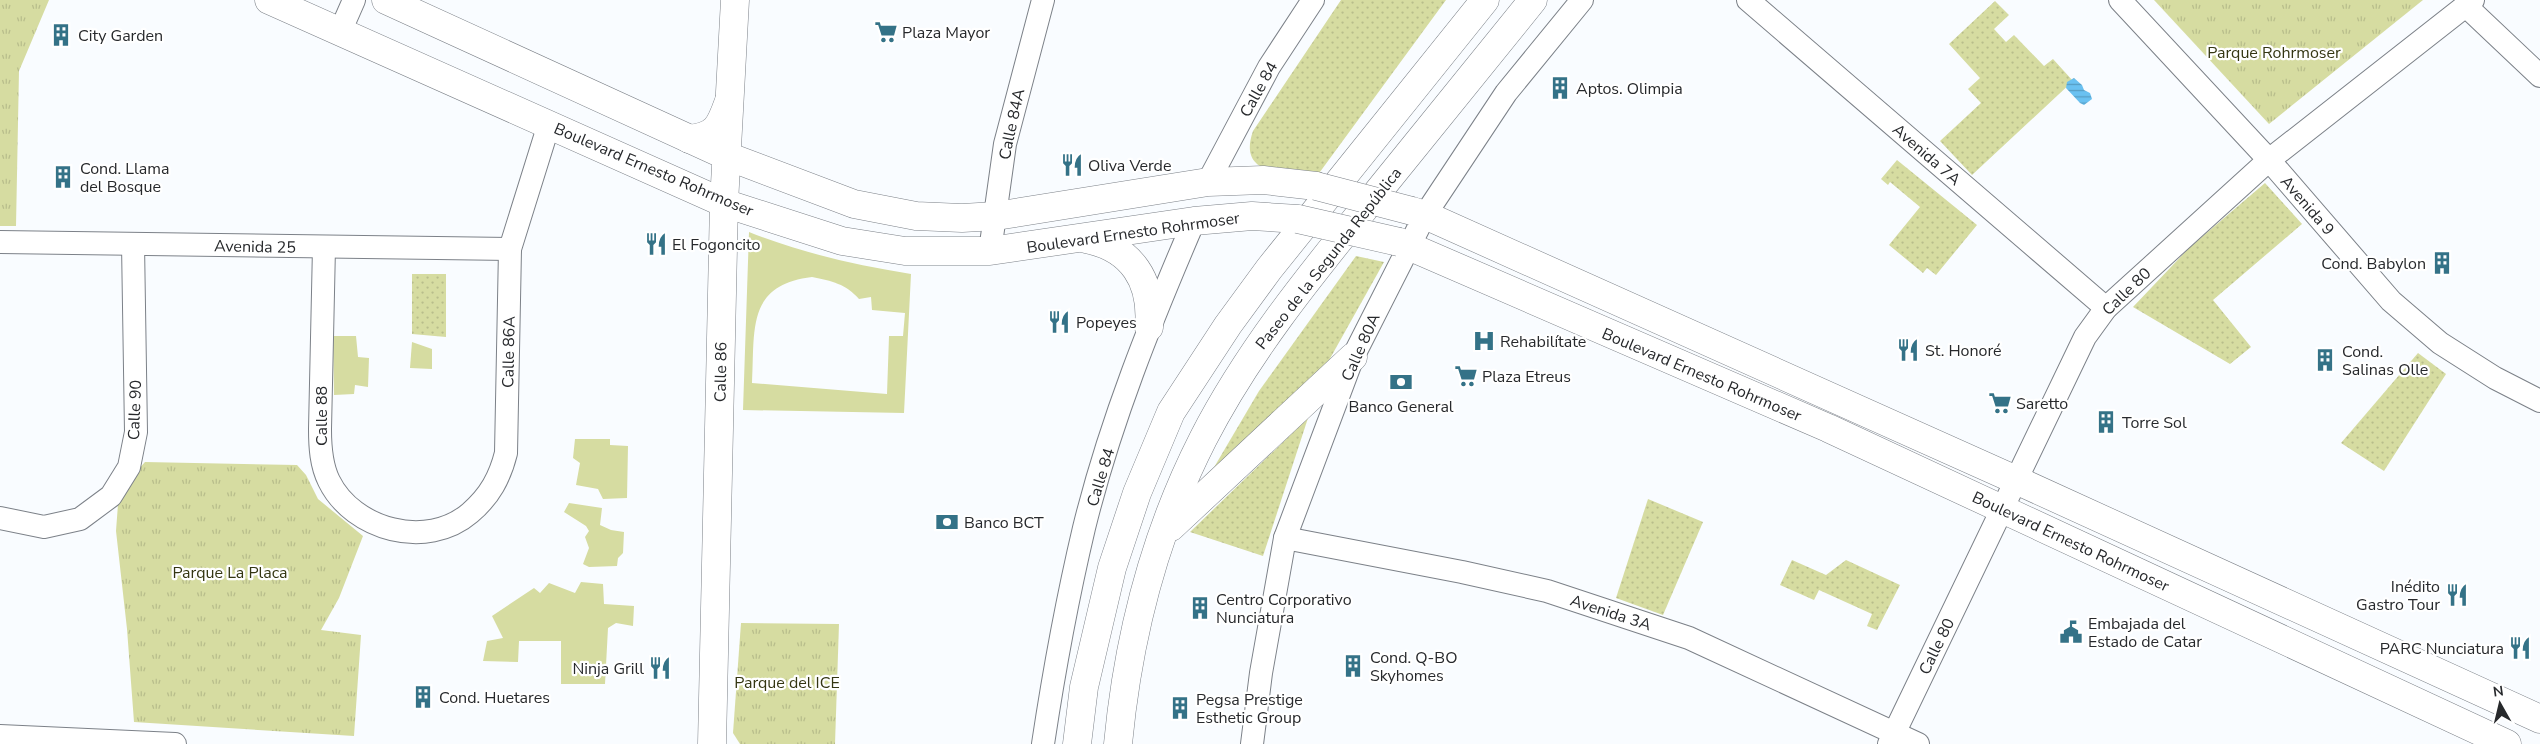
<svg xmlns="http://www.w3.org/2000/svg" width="2540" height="744" viewBox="0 0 2540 744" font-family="'Nunito Sans',sans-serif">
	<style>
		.grass { fill: url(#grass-dots) }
		.park { fill: url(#park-tufts) }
		.garden { fill: #d6dca1; fill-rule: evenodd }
		.water { fill: url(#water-rules) }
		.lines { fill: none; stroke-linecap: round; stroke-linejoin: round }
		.minor-casing { stroke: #7c8188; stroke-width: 24 }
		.tertiary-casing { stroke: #7c8188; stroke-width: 29 }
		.secondary-casing { stroke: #7c8188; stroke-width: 29 }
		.trunk-casing { stroke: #7c8188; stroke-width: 29 }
		.minor { stroke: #fff; stroke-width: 22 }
		.tertiary { stroke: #fff; stroke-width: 28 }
		.secondary { stroke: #fff; stroke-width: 28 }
		.trunk { stroke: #fff; stroke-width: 28 }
		.secondary-bridge-casing { stroke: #7c8188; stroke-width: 29; stroke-linecap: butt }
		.secondary-bridge { stroke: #fff; stroke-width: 28 }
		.labels { text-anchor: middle; stroke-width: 4.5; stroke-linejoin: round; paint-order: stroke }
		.poi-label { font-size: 16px; fill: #27292c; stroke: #fff; text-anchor: start }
		.park-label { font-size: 16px; fill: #343612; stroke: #fff }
		.street-label { font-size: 16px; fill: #27292c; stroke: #fff }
	</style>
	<defs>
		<pattern id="grass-dots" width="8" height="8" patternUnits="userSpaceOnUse" patternTransform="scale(1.25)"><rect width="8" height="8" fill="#d6dca1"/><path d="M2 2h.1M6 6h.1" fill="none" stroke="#b8bd8b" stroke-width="1.8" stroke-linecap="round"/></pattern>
		<pattern id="park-tufts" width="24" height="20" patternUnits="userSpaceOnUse" patternTransform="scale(1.25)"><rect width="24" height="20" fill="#d6dca1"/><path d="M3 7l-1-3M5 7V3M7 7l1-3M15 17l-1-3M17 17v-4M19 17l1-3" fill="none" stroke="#b8bd8b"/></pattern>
		<pattern id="water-rules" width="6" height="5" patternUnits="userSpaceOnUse" patternTransform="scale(1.25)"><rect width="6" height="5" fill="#6ac1f1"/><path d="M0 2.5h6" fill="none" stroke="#579dc3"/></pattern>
	</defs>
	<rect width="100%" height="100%" fill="#f9fcff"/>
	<g class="grass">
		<path d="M1341,0h105l-129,176c-32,-4 -80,1 -64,-45z"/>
		<polygon points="1995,1 2009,15 1994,29 2006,42 2014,35 2044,66 2053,59 2073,81 1972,175 1940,141 1981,103 1968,89 1980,78 1949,44"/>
		<polygon points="1897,160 1977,225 1936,275 1927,268 1923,273 1889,245 1920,207 1890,182 1888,185 1881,179"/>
		<polygon points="2265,183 2302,224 2213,300 2251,347 2230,364 2133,307 2189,248"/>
		<polygon points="1356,256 1384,262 1318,380 1203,486 1259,391"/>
		<polygon points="412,274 446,274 446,337 412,334"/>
		<polygon points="2418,353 2446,374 2384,471 2341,443"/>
		<polygon points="1308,418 1263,556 1190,532"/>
		<polygon points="1648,499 1703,522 1663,615 1616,598"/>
		<polygon points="1792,560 1826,575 1846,560 1900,585 1877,630 1867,626 1872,614 1819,590 1814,600 1780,585"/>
	</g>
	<g class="park">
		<polygon points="0,0 49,0 19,71 16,226 0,226"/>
		<polygon points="2154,0 2423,0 2269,124"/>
		<polygon points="145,462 297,465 306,475 318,499 363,536 339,598 321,630 361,635 354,736 134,722 127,629 116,531 119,491"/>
		<polygon points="741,623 839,624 835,744 740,744 733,733"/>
	</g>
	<g class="garden">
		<path d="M749,232c53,21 106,33 162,42l-7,139 -161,-3zM812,277c20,4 34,7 47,22l12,-2 1,13 33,3 -2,23h-14l-2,58 -135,-11c3,-53 -6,-98 60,-106z"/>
		<polygon points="333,336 356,336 358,357 369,358 368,387 355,385 354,394 334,395"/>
		<polygon points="412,342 432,349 432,369 410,368"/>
		<polygon points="575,439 610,439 610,445 628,446 627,498 603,499 598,489 576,485 580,463 573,458"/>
		<polygon points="569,503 602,508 600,525 611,530 624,532 623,553 618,558 617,566 589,567 583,564 589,548 585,537 589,531 586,526 564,512"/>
		<polygon points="581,582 603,584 604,604 634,606 633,626 616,623 608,628 605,684 561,684 561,641 519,641 518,662 483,661 487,641 503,638 492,616 534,588 540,593 549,583 575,593"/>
	</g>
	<polygon class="water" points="2074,78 2082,85 2084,90 2090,93 2092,99 2084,105 2080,103 2066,88 2067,82"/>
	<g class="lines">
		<defs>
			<g id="minor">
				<polyline points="1748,0 2106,308"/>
				<polyline points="2120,0 2269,160 2391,301 2440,343 2495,378 2540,401"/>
				<polyline points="2466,6 2540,76"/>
				<polyline points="340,32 354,0"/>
				<polyline points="1208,182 1269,67 1313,0"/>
				<polyline points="0,242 510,249"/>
				<path d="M324,247l-4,182c0,18 1,36 9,52 24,49 98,69 141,32 20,-17 30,-36 36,-60l4,-204 39,-125"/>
				<polyline points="990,251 1005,144 1043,0"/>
				<polyline points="0,518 44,527 80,519 111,496 129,467 136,432 133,244"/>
				<polyline points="1285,538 1462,572 1547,591 1689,638 1918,744"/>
				<polyline points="0,736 175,744"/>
				<path d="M1043,744c11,-73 24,-144 41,-216 26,-106 67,-207 110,-307"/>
				<polyline points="1252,744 1261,673 1285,538 1353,357 1425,215 1506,93 1582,0"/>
				<polyline points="1889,744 2085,337 2106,308 2269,160 2473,0"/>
			</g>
			<polyline id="tertiary" points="712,744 724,203 735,0"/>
			<g id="secondary">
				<polyline points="269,0 724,203 842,241 905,251 990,251 1194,221 1252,216 1298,219"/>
				<polyline points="386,0 727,156 854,204 916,216 962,218 996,216 1208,182 1263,180 1316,186"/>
				<path d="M689,139c28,-3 31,-13 40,-38"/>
				<polyline points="1412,211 1425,215 2016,480 2540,719"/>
				<path d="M1086,239c46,9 67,42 63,88"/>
				<polyline points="1399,242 1828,428 2507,744"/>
			</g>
			<g id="trunk">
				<polyline points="1171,527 1353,357"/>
				<polyline points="1077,744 1084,687 1112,568 1137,493 1171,412 1228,325 1269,269 1485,0"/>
				<path d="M1118,744c10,-106 36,-209 85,-305 44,-86 105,-161 165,-235 55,-68 110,-136 165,-204"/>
			</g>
		</defs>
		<use href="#minor" class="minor-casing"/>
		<use href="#tertiary" class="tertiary-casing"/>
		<use href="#secondary" class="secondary-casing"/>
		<use href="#trunk" class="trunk-casing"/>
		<use href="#minor" class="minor"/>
		<use href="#tertiary" class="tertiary"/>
		<use href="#secondary" class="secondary"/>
		<use href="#trunk" class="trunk"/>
		<defs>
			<g id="secondary-bridge">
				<polyline points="1316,186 1412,211"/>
				<polyline points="1298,219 1399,242"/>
			</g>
		</defs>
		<use href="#secondary-bridge" class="secondary-bridge-casing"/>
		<use href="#secondary-bridge" class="secondary-bridge"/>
	</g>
	<defs>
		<symbol id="supermarket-bare" viewBox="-9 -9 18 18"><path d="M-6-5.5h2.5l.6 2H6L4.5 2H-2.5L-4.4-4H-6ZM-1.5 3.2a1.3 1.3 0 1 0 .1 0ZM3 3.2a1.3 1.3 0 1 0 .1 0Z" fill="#347287" stroke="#fff" stroke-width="2.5" paint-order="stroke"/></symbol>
		<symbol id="building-bare" viewBox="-9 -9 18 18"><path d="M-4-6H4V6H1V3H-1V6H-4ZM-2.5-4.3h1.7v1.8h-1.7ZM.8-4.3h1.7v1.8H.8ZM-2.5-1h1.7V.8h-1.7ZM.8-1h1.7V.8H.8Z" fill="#347287" stroke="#fff" stroke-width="2.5" paint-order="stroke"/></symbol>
		<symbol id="restaurant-bare" viewBox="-9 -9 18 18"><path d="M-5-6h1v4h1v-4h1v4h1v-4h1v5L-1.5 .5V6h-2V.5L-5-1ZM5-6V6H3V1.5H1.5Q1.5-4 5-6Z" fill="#347287" stroke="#fff" stroke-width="2.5" paint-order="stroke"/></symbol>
		<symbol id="hospital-bare" viewBox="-9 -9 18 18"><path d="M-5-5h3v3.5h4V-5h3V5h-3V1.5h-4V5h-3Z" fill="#347287" stroke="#fff" stroke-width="2.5" paint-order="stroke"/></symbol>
		<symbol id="bank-bare" viewBox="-9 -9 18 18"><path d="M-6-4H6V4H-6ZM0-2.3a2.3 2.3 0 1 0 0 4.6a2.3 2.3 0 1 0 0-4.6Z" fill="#347287" stroke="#fff" stroke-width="2.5" paint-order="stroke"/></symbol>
		<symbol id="civic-bare" viewBox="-9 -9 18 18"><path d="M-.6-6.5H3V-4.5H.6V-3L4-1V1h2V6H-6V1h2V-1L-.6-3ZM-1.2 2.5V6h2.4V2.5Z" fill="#347287" stroke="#fff" stroke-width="2.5" paint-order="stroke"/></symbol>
	</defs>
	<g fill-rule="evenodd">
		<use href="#supermarket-bare" x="870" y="16" width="32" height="32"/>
		<use href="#building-bare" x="45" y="19" width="32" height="32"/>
		<use href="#building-bare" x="1544" y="72" width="32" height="32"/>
		<use href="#restaurant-bare" x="1056" y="149" width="32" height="32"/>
		<use href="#building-bare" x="47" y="161" width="32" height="32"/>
		<use href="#restaurant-bare" x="640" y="228" width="32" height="32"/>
		<use href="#building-bare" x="2426" y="247" width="32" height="32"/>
		<use href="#restaurant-bare" x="1043" y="306" width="32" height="32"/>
		<use href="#hospital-bare" x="1468" y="325" width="32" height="32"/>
		<use href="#restaurant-bare" x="1892" y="334" width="32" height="32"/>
		<use href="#building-bare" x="2309" y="344" width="32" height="32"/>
		<use href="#supermarket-bare" x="1450" y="360" width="32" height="32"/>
		<use href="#bank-bare" x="1385" y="366" width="32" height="32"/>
		<use href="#supermarket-bare" x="1984" y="387" width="32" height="32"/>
		<use href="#building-bare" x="2090" y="406" width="32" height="32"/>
		<use href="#bank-bare" x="931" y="506" width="32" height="32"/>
		<use href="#restaurant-bare" x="2441" y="579" width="32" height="32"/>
		<use href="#building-bare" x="1184" y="592" width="32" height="32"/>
		<use href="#civic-bare" x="2055" y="616" width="32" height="32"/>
		<use href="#restaurant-bare" x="2504" y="632" width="32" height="32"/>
		<use href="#building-bare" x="1337" y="650" width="32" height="32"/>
		<use href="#restaurant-bare" x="644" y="652" width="32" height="32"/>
		<use href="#building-bare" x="407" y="681" width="32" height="32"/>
		<use href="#building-bare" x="1164" y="692" width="32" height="32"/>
	</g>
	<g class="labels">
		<g class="poi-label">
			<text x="902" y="38">Plaza Mayor</text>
			<text x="78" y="41">City Garden</text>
			<text x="1576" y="94">Aptos. Olimpia</text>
			<text x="1088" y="171">Oliva Verde</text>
			<text x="80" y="174">Cond. Llama<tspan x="80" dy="18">del Bosque</tspan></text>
			<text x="672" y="250">El Fogoncito</text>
			<text x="2426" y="269" text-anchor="end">Cond. Babylon</text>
			<text x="1076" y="328">Popeyes</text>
			<text x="1500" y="347">Rehabilítate</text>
			<text x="1925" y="356">St. Honoré</text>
			<text x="2342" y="357">Cond.<tspan x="2342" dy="18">Salinas Olle</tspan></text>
			<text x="1482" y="382">Plaza Etreus</text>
			<text x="2016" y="409">Saretto</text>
			<text x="1401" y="412" text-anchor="middle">Banco General</text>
			<text x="2122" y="428">Torre Sol</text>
			<text x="964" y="528">Banco BCT</text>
			<text x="2440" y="592" text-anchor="end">Inédito<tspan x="2440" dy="18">Gastro Tour</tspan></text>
			<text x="1216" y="605">Centro Corporativo<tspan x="1216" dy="18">Nunciatura</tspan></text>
			<text x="2088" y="629">Embajada del<tspan x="2088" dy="18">Estado de Catar</tspan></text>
			<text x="2504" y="654" text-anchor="end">PARC Nunciatura</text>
			<text x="1370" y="663">Cond. Q-BO<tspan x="1370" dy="18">Skyhomes</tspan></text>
			<text x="644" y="674" text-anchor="end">Ninja Grill</text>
			<text x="439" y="703">Cond. Huetares</text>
			<text x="1196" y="705">Pegsa Prestige<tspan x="1196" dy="18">Esthetic Group</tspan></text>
		</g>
		<g class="park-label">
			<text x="2274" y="58">Parque Rohrmoser</text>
			<text x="230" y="578">Parque La Placa</text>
			<text x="787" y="688">Parque del ICE</text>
		</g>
		<g class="street-label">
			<text transform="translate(1258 89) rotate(-61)" y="6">Calle 84</text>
			<text transform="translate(1011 124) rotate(-78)" y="6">Calle 84A</text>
			<text transform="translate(1927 154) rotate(41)" y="6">Avenida 7A</text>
			<text transform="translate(654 169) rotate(23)" y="6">Boulevard Ernesto Rohrmoser</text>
			<text transform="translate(2308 205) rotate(49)" y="6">Avenida 9</text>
			<text transform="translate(1133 232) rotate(-8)" y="6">Boulevard Ernesto Rohrmoser</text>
			<text transform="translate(255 246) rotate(1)" y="6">Avenida 25</text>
			<text transform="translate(1328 258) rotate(-52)" y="6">Paseo de la Segunda República</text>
			<text transform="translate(2126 291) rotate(-44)" y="6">Calle 80</text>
			<text transform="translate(1360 347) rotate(-66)" y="6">Calle 80A</text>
			<text transform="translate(508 352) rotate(-89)" y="6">Calle 86A</text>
			<text transform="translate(720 372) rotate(-89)" y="6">Calle 86</text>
			<text transform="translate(1702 374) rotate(23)" y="6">Boulevard Ernesto Rohrmoser</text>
			<text transform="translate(134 410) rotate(-88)" y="6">Calle 90</text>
			<text transform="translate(321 416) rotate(-90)" y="6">Calle 88</text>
			<text transform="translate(1100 477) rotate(-73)" y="6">Calle 84</text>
			<text transform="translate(2071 541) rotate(25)" y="6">Boulevard Ernesto Rohrmoser</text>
			<text transform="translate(1611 612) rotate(18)" y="6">Avenida 3A</text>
			<text transform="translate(1936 646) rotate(-64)" y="6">Calle 80</text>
		</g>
	</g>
	<g transform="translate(2500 704) rotate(352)" stroke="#ffffff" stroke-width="4" paint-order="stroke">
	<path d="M0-4L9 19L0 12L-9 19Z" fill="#27292c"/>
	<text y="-8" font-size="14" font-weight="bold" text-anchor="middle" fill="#27292c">N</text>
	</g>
</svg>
